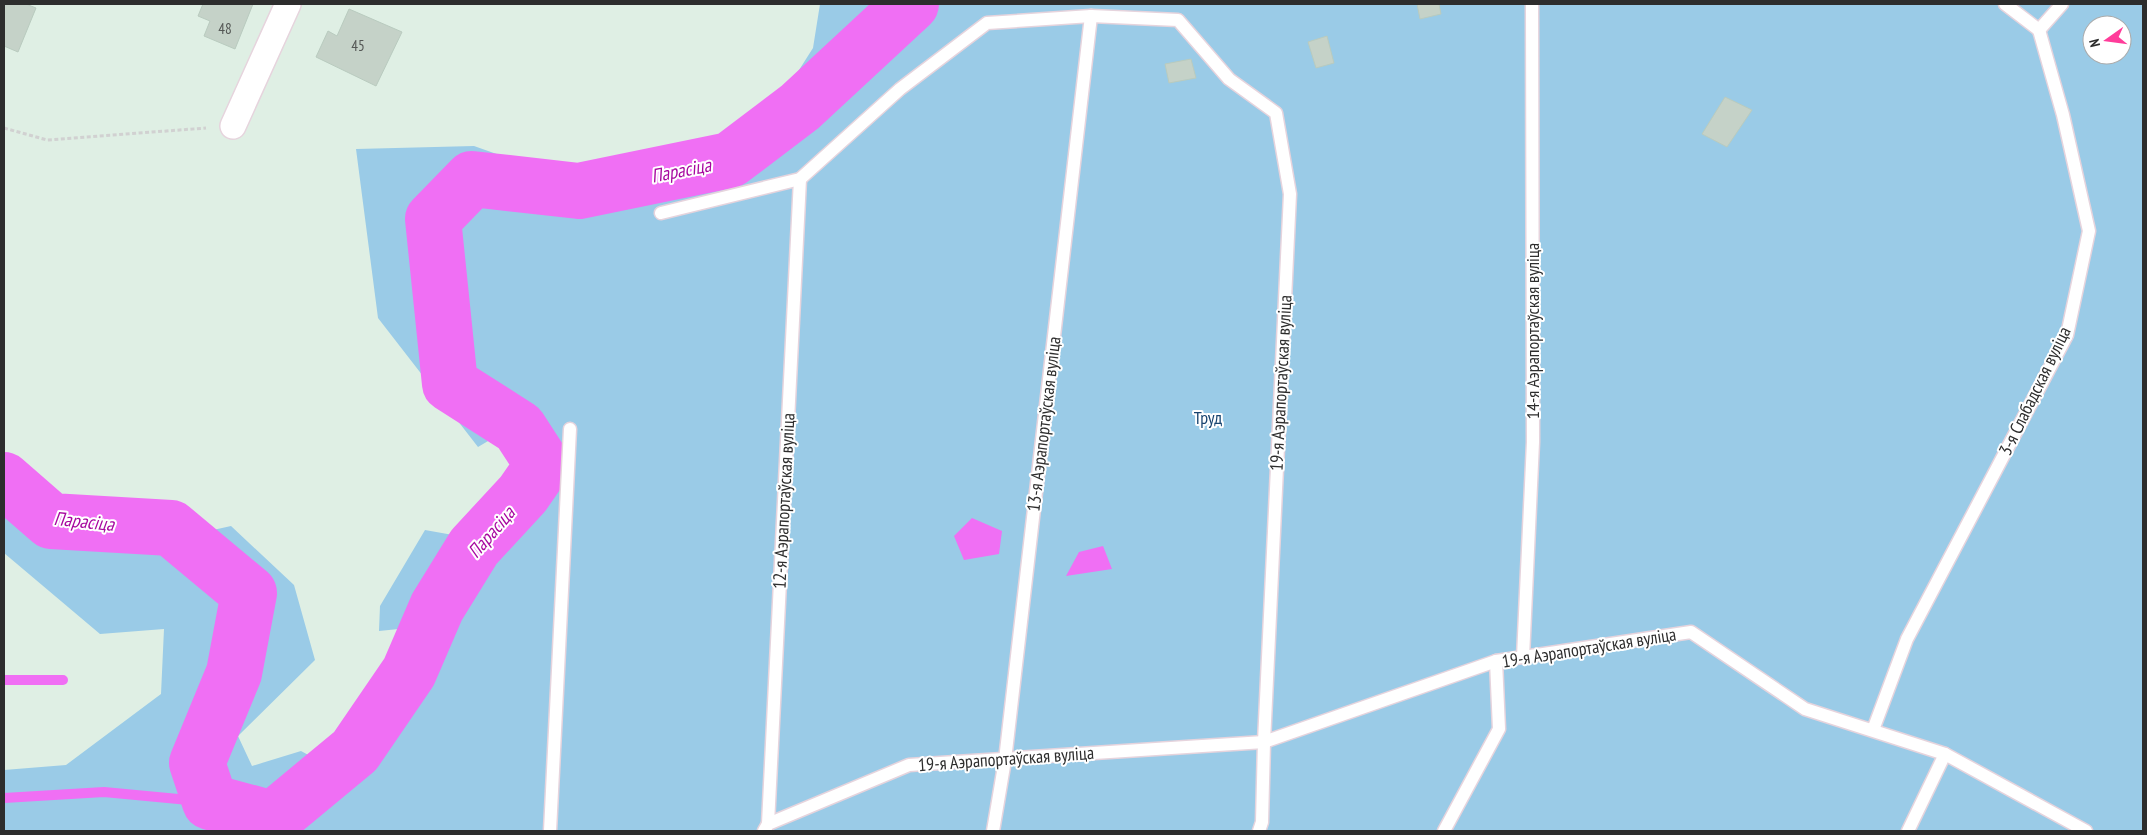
<svg xmlns="http://www.w3.org/2000/svg" width="2147" height="835" viewBox="0 0 2147 835" font-family="'PT Sans Narrow',sans-serif">
	<style>
		.green { fill: #9acbe7; fill-rule: evenodd }
		.water { fill: #f06ff4 }
		.lines { fill: none; stroke-linecap: round; stroke-linejoin: round }
		.stream { stroke: #f06ff4; stroke-width: 10 }
		.river { stroke: #f06ff4; stroke-width: 56 }
		.building { fill: #c5d2c8; stroke: #b9cbbf }
		.lane-casing { stroke: #e6d4dd; stroke-width: 15 }
		.street-casing { stroke: #e6d4dd; stroke-width: 28 }
		.path { stroke: #d1d1d1; stroke-width: 3; stroke-dasharray: 4 2.5; stroke-linecap: butt }
		.lane { stroke: #fff; stroke-width: 12 }
		.street { stroke: #fff; stroke-width: 25 }
		.labels { text-anchor: middle; stroke-width: 4; stroke-linejoin: round; paint-order: stroke }
		.number-label { font-size: 15px; fill: #535654 }
		.street-label { font-size: 18px; fill: #2d2d2d; stroke: #fff }
		.park-label { font-size: 18px; fill: #184470; stroke: #fff }
		.water-label { font-size: 19px; font-style: italic; fill: #a7089f; stroke: #fff }
	</style>
	<rect width="100%" height="100%" fill="#dfefe4"/>
	<path class="green" d="M820,4h1323v827h-1865l-5,-12 15,-14 -46,26h-238v-61l62,-5 95,-71 3,-65 -64,5 -96,-81v-94l18,17 -4,47 110,26 103,-23 63,59 21,75 -77,76 14,30 49,-15 33,18 21,-18 54,-79 19,-46 -49,5 1,-25 45,-76 56,10 32,-35 4,-43 20,12 6,-9 -24,-37 -4,-3 -37,22 -100,-129 -22,-169 118,-3 76,27 56,12 124,-25 22,-16 61,-96zM2092,25h30v30h-30z"/>
	<g class="water">
		<polygon points="972,518 1002,531 999,554 964,560 954,536"/>
		<polygon points="1103,546 1112,569 1066,576 1079,552"/>
	</g>
	<g class="lines">
		<g class="stream">
			<polyline points="4,680 63,680"/>
			<polyline points="4,798 104,792 210,802"/>
		</g>
		<polyline class="river" points="4,480 51,521 171,528 249,593 234,673 197,763 210,802 273,819 355,751 409,672 437,607 474,547 523,494 543,465 519,428 450,384 433,219 472,179 579,191 730,160 800,107 911,4"/>
	</g>
	<g class="building">
		<polygon points="4,4 26,4 36,8 18,52 4,46"/>
		<polygon points="203,4 253,4 235,49 204,36 210,21 198,16"/>
		<polygon points="1417,4 1439,4 1441,14 1420,19"/>
		<polygon points="349,9 402,32 376,86 316,57 328,31 337,36"/>
		<polygon points="1327,36 1334,63 1316,68 1308,42"/>
		<polygon points="1191,59 1196,78 1169,83 1165,64"/>
		<polygon points="1725,97 1752,110 1727,147 1702,134"/>
	</g>
	<g class="lines">
		<defs>
			<g id="lane">
				<polyline points="2005,4 2039,30"/>
				<polyline points="2039,30 2062,4"/>
				<polyline points="661,213 800,179 900,89 987,23 1091,16 1178,20 1229,79 1276,113 1290,194 1264,742 1262,822 1259,831"/>
				<polyline points="1523,657 1533,442 1532,4"/>
				<polyline points="1873,730 1907,639 2067,335 2089,231 2063,115 2039,30"/>
				<polyline points="768,824 800,179"/>
				<polyline points="550,831 570,429"/>
				<polyline points="764,831 768,824 909,765 1264,742 1496,661 1691,632 1805,709 1945,754 2086,831"/>
				<polyline points="993,831 1005,760 1091,16"/>
				<polyline points="1444,831 1499,729 1496,661"/>
				<polyline points="1908,831 1945,754"/>
			</g>
			<polyline id="street" points="233,126 288,4"/>
		</defs>
		<use href="#lane" class="lane-casing"/>
		<use href="#street" class="street-casing"/>
		<polyline class="path" points="4,128 47,140 206,128"/>
		<use href="#lane" class="lane"/>
		<use href="#street" class="street"/>
	</g>
	<g class="labels">
		<g class="number-label">
			<text x="225" y="34">48</text>
			<text x="358" y="51">45</text>
		</g>
		<g class="street-label">
			<text transform="translate(1533 331) rotate(-90)" y="6">14-я Аэрапортаўская вуліца</text>
			<text transform="translate(1281 383) rotate(-87)" y="6">19-я Аэрапортаўская вуліца</text>
			<text transform="translate(2035 391) rotate(-64)" y="6">3-я Слабадская вуліца</text>
			<text transform="translate(1044 424) rotate(-83)" y="6">13-я Аэрапортаўская вуліца</text>
			<text transform="translate(784 501) rotate(-87)" y="6">12-я Аэрапортаўская вуліца</text>
			<text transform="translate(1589 648) rotate(-9)" y="6">19-я Аэрапортаўская вуліца</text>
			<text transform="translate(1006 759) rotate(-4)" y="6">19-я Аэрапортаўская вуліца</text>
		</g>
		<g class="park-label">
			<text x="1208" y="424">Труд</text>
		</g>
		<g class="water-label">
			<text transform="translate(681 170) rotate(-11)" y="7">Парасіца</text>
			<text transform="translate(84 521) rotate(6)" y="7">Парасіца</text>
			<text transform="translate(491 532) rotate(-49)" y="7">Парасіца</text>
		</g>
	</g>
	<rect width="2147" height="835" fill="none" stroke="#2d2d2d" stroke-width="10"/>
	<g transform="translate(2107 40) rotate(256)"><circle r="24" fill="#ffffff" stroke="#ababab"/>
	<path d="M0-4L9 19L0 12L-9 19Z" fill="#ff3c9a"/>
	<text y="-8" font-size="14" font-weight="bold" text-anchor="middle" fill="#2d2d2d">N</text>
	</g>
</svg>
